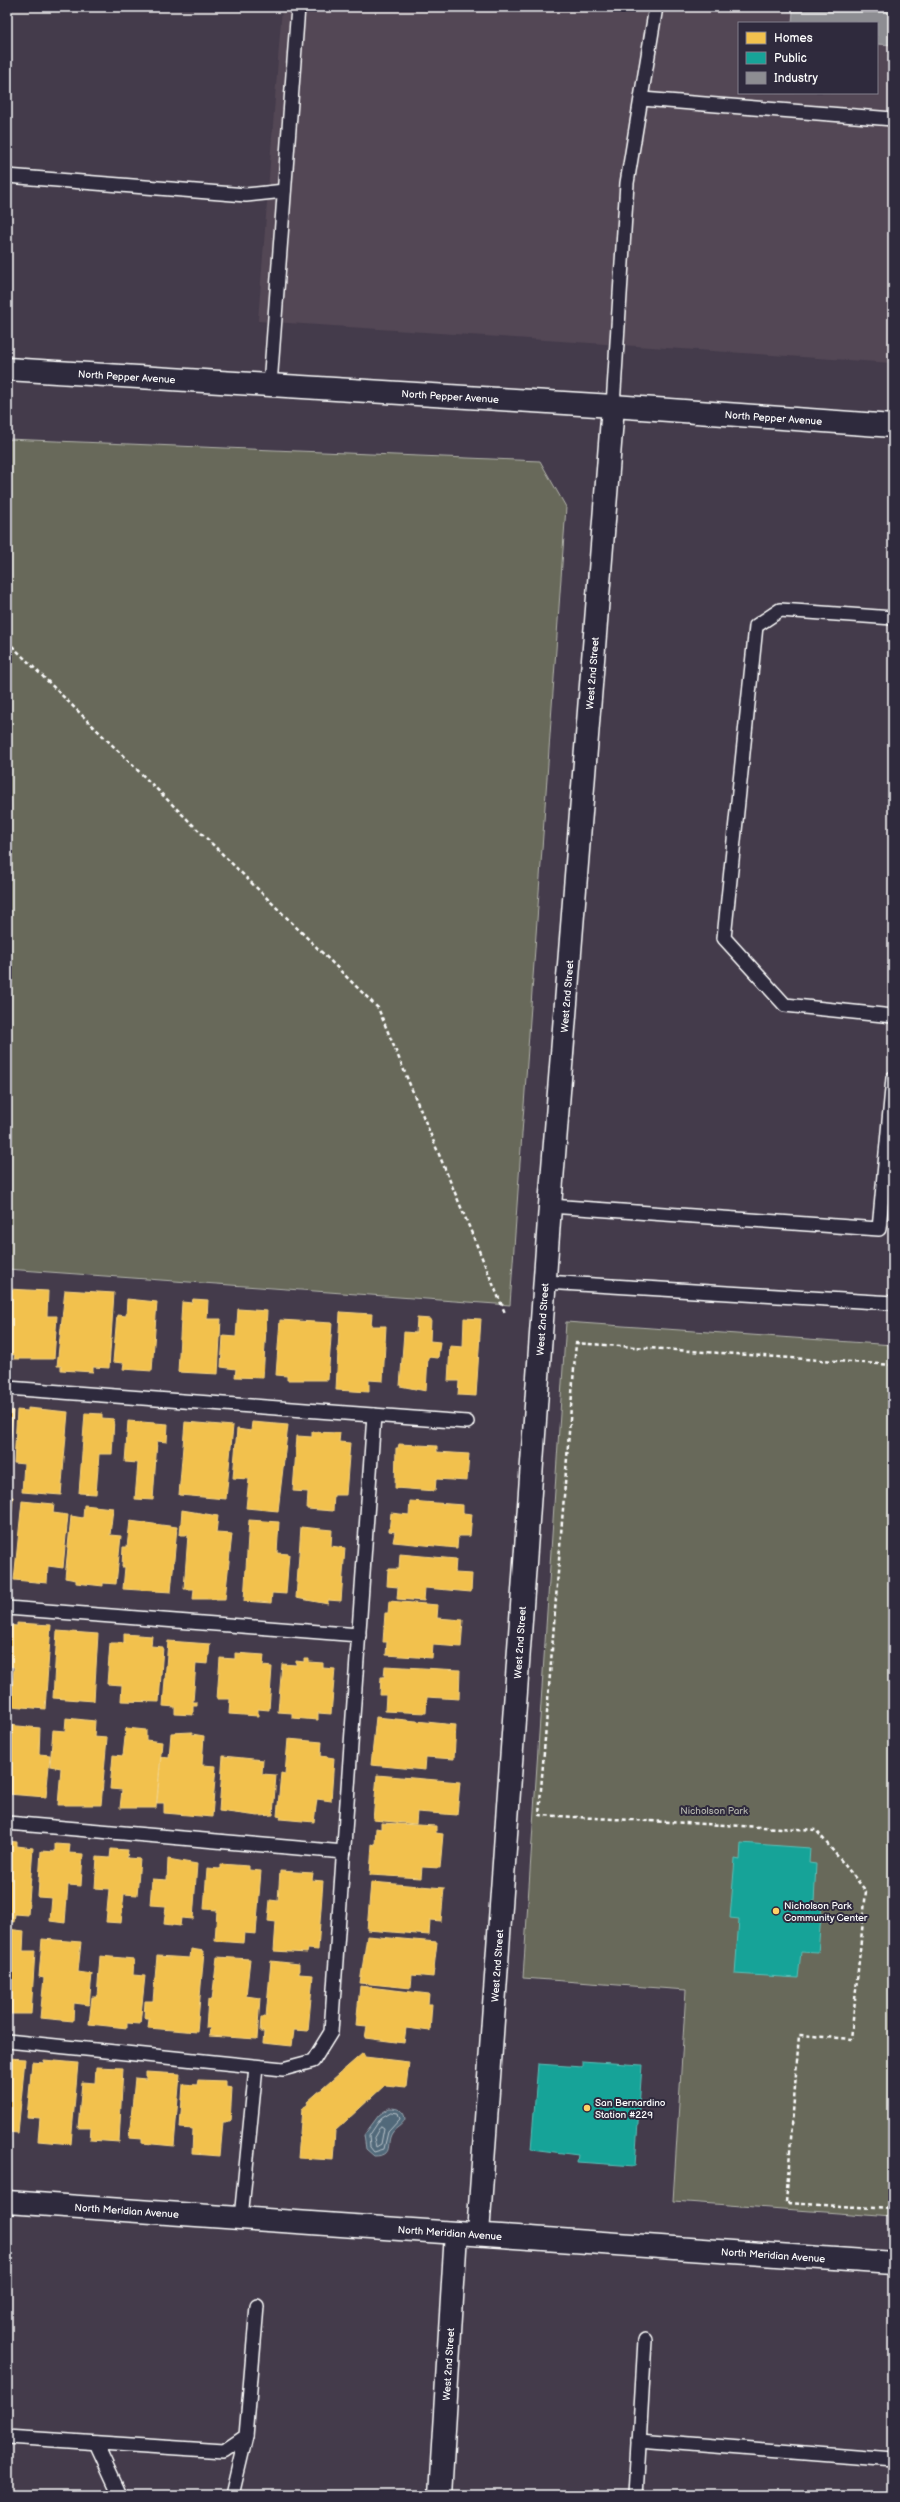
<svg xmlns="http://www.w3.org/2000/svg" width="900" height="2502" viewBox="0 0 900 2502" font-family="'Balsamiq Sans',sans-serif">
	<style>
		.built { fill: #534755; fill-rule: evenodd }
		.green { fill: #67695a; stroke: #b3b4ac }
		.water { fill: #51697a; stroke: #97a5af }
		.homes { fill: #f2c14e; stroke: #f6d483 }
		.public { fill: #17a398; stroke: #5dbfb7 }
		.industry { fill: #8d8d92; stroke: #afafb3 }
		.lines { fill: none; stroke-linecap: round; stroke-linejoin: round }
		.shore { stroke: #b9c3ca; stroke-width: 1 }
		.lane-casing { stroke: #fff; stroke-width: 16 }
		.street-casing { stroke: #fff; stroke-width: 25 }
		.secondary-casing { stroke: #fff; stroke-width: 25 }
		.path { stroke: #fff; stroke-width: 2.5; stroke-dasharray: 4 3; stroke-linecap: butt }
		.lane { stroke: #2f2a3d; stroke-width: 13 }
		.street { stroke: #2f2a3d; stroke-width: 22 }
		.secondary { stroke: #2f2a3d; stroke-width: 22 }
		.poi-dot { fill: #ffd166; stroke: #2f2a3d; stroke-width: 1.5 }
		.labels { text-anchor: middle; stroke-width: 4; stroke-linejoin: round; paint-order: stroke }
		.street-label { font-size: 10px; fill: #fff; stroke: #2f2a3d }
		.park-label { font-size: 10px; fill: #b3b4ac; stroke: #2f2a3d }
		.poi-label { font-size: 10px; fill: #fff; stroke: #2f2a3d; text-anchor: start }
	</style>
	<rect width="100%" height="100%" fill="#443b4b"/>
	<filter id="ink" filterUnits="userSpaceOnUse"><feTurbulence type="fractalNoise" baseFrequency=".025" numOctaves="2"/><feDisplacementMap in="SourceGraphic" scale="8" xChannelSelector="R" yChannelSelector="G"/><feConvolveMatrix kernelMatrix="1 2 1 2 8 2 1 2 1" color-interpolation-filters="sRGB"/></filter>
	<g filter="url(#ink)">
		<path class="built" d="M282,7h611v356l-635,-42zM739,23h138v70h-138z"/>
		<g class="green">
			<polygon points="7,439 540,461 566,507 510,1305 7,1269"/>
			<polygon points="566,1322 893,1345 893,2217 673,2201 686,1990 523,1978"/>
		</g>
		<path class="water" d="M389,2108c9,0 15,2 16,11 -3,7 -9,8 -13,14 -7,11 3,23 -18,23l-8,-7 -2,-14 15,-20z"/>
		<g class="homes">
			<polygon points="8,1289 48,1291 47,1316 57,1316 54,1359 14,1359 15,1355 7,1354"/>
			<polygon points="65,1290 114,1293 109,1368 93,1367 93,1372 61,1370 61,1366 57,1366"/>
			<polygon points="127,1299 157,1302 152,1371 123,1369 124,1363 113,1362 117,1315 126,1316"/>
			<polygon points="193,1299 208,1300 207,1319 221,1319 218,1374 178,1372 182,1302 192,1303"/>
			<polygon points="238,1309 267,1311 263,1378 235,1377 236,1369 221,1367 223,1336 236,1337"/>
			<polygon points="340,1312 372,1314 371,1326 386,1326 383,1381 369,1380 369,1392 336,1390"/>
			<polygon points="417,1318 431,1319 430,1341 440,1342 438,1358 428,1357 426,1391 400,1386 404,1332 416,1333"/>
			<polygon points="464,1318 481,1319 476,1396 458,1395 459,1381 448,1381 450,1346 463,1347"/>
			<polygon points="280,1320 332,1323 328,1380 287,1380 287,1376 276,1375"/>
			<polygon points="28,1408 68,1412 61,1495 22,1492 24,1464 14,1463 17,1410 28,1411"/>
			<polygon points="7,1410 13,1411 10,1448 7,1448"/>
			<polygon points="85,1413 102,1414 102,1418 114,1419 112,1454 99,1454 96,1494 79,1493"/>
			<polygon points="128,1421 168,1424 167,1442 157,1441 153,1500 135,1499 138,1463 125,1462"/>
			<polygon points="185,1422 233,1426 226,1499 179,1495"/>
			<polygon points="252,1422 288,1425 278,1511 246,1508 249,1479 233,1478 237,1429 251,1431"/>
			<polygon points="312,1432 340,1433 339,1442 350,1443 346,1495 334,1495 333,1511 307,1509 308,1492 293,1491 297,1436 312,1437"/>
			<polygon points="399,1444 437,1446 437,1452 469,1454 467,1481 436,1479 435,1491 395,1488 396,1448 398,1448"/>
			<polygon points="7,1497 13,1497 7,1563"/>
			<polygon points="22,1501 54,1504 53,1513 68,1515 63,1568 48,1566 47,1583 14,1580"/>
			<polygon points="410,1501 463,1505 463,1513 472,1514 470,1536 458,1536 457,1548 393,1542 395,1532 389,1531 391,1513 409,1515"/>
			<polygon points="84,1505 113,1508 110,1535 121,1536 116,1584 103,1583 103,1586 76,1583 76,1580 65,1578 71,1516 83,1518"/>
			<polygon points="182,1510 218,1516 216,1533 232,1534 225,1599 193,1599 194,1589 184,1589 188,1535 180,1535"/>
			<polygon points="249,1520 279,1522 277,1553 289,1554 286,1594 272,1593 271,1603 244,1601"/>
			<polygon points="130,1521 177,1527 171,1592 123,1589 125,1567 122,1567 123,1547 127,1547"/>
			<polygon points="301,1527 332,1530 331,1546 345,1548 341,1601 328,1600 328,1604 296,1598"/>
			<polygon points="400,1554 456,1559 455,1573 472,1574 471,1592 425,1588 424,1601 397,1599 398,1587 387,1586 388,1569 399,1569"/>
			<polygon points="389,1601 438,1605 437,1618 463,1620 461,1647 433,1645 432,1658 386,1655 387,1642 383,1642 385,1613 388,1613"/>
			<polygon points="17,1623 51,1625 45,1709 11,1706 14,1667 7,1666 7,1625 17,1626"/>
			<polygon points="57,1631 98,1634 94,1701 53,1698"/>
			<polygon points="124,1634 152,1636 151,1646 163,1647 159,1702 121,1701 122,1685 107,1684 110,1643 124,1643"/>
			<polygon points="168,1641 210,1644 208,1664 196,1663 193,1702 197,1702 197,1706 193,1706 193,1715 175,1714 175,1707 163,1706"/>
			<polygon points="235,1653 264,1655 263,1666 272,1667 269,1710 258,1709 258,1716 229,1714 230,1699 217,1699 220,1658 235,1659"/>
			<polygon points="304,1659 309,1659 309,1662 323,1663 323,1668 335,1669 331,1714 318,1713 318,1720 292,1718 292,1713 278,1712 282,1664 296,1665 296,1661 304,1662"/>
			<polygon points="385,1666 460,1670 459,1699 427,1697 426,1713 385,1711 386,1695 380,1695 381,1677 384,1677"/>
			<polygon points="376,1717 456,1725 454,1759 426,1757 425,1770 371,1765"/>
			<polygon points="66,1718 95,1721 94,1737 107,1738 101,1805 58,1805 61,1768 50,1766 53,1730 65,1731"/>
			<polygon points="7,1725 40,1728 39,1754 50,1755 46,1797 7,1794"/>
			<polygon points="126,1728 146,1730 146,1740 162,1742 156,1808 120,1808 122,1790 110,1789 113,1755 123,1756"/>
			<polygon points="192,1732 192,1734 204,1736 202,1765 216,1766 212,1817 164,1813 164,1803 157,1803 161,1757 169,1758 171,1733"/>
			<polygon points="288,1739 322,1742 321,1756 334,1758 331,1801 317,1799 314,1822 280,1819 281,1817 277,1816 281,1773 285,1774"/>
			<polygon points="223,1756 263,1760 262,1774 276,1775 273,1815 258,1816 219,1811"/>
			<polygon points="377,1775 460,1782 457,1815 417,1812 416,1824 373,1820"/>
			<polygon points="381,1823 436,1826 436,1833 443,1834 440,1868 422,1867 421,1878 370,1875 372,1844 375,1845 376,1828 381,1829"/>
			<polygon points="7,1841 17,1842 17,1846 33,1848 28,1915 15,1914 14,1922 7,1921"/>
			<polygon points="55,1844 70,1845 69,1853 83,1854 81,1886 68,1885 65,1923 50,1921 52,1898 38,1897 41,1851 55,1852"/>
			<polygon points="111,1849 128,1850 127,1858 140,1859 137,1895 124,1894 121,1923 106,1922 109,1889 95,1888 97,1857 110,1858"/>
			<polygon points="168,1859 197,1864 193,1919 181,1918 180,1926 164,1924 166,1906 150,1905 152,1879 167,1880"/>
			<polygon points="220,1864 249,1866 249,1870 261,1871 256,1934 244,1933 243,1943 215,1941 217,1910 204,1909 207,1868 220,1869"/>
			<polygon points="280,1871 313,1873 312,1880 323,1881 318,1950 308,1949 307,1953 274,1951 276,1922 268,1921 270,1900 278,1901"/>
			<polygon points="371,1882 444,1888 441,1921 430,1920 429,1935 367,1930"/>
			<polygon points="7,1929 24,1931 23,1951 35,1951 31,2014 7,2014"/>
			<polygon points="367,1936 437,1942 433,1977 412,1975 411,1988 360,1983"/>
			<polygon points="42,1939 81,1942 78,1972 92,1974 89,2005 74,2003 73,2021 40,2018 44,1978 39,1977"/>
			<polygon points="191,1949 204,1951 197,2032 148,2028 149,2018 144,2018 145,2001 153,2001 157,1956 190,1958"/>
			<polygon points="100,1956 134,1959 133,1975 145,1976 140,2024 127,2023 127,2028 89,2024 92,1997 97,1997"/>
			<polygon points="217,1957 250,1959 246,1996 260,1998 257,2039 209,2036 210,2028 206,2028 208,1999 212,2000"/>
			<polygon points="271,1961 299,1964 299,1974 313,1975 308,2031 294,2030 292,2046 263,2043 264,2032 260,2032 261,2017 266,2017"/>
			<polygon points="360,1986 429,1994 428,2004 432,2004 430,2031 406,2028 404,2043 365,2038 367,2026 356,2025"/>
			<polygon points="363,2053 365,2057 409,2062 406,2087 385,2085 335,2131 333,2160 298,2158 302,2109 308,2104 307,2102"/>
			<polygon points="7,2058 25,2059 18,2133 7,2132"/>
			<polygon points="44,2060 78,2063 71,2144 38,2141 40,2118 27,2117 32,2062 44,2063"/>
			<polygon points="96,2067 123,2068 119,2142 90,2140 91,2128 78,2128 82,2082 95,2083"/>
			<polygon points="146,2072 180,2074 174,2146 142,2143 142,2139 129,2138 135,2078 146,2079"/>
			<polygon points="198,2080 226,2081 226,2087 232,2088 230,2122 223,2122 220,2156 192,2154 193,2129 180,2128 183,2084 197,2085"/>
		</g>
		<g class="public">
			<polygon points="741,1843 810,1848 809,1863 816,1864 814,1903 822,1903 818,1953 801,1952 798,1978 735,1974 739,1919 730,1918 735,1859 740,1860"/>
			<polygon points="582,2061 642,2065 635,2166 577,2162 578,2155 531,2149 538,2064 582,2067"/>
		</g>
		<polygon class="industry" points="732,7 893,7 893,45 877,44 877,23 792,23 793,11"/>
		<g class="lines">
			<g class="shore">
				<polygon points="391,2112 398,2113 400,2119 388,2132 384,2149 374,2152 370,2147 369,2136 381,2118"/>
				<polygon points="381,2126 384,2128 381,2144 376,2147 374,2138"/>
			</g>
			<defs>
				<g id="lane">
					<polyline points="642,99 893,119"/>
					<polyline points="7,176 246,195 284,191"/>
					<polyline points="270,385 298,7"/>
					<polyline points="613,406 627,183 656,7"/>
					<polyline points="893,618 780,610 756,626 724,938 785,1005 893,1016"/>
					<polyline points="550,1206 879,1229 893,1078"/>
					<polyline points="545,1282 893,1303"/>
					<polyline points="7,1388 467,1422"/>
					<polyline points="7,1608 359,1635"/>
					<polyline points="7,1823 344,1852"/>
					<polyline points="7,2041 283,2069 313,2061 331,2032 374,1415"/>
					<polyline points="241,2218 256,2067"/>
					<polyline points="7,2437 224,2451 246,2436 257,2306"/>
					<polyline points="639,2440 893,2460"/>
					<polyline points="96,2443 120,2495"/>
					<polyline points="232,2495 246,2436"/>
					<polyline points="636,2495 645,2340"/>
				</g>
				<g id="street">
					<path id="s1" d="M478,2234l72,-1028 63,-800"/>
					<path id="s2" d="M440,2495l16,-262"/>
				</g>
				<g id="secondary">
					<path id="s3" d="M7,369l606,37 280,20"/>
					<path id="s4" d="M7,2202l886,61"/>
				</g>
			</defs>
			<use href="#lane" class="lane-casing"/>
			<use href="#street" class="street-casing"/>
			<use href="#secondary" class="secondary-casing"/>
			<g class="path">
				<polyline points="7,641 378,1008 505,1313"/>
				<polyline points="893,1365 576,1343 539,1815 816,1830 866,1891 851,2039 799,2035 786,2203 893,2209"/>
			</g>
			<use href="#lane" class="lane"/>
			<use href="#street" class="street"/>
			<use href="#secondary" class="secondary"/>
		</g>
	</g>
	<g class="poi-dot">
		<circle cx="776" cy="1911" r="4"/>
		<circle cx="587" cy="2108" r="4"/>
	</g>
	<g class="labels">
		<g class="street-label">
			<text dy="4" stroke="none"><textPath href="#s3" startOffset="120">North Pepper Avenue</textPath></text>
			<text dy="4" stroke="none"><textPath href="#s3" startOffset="444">North Pepper Avenue</textPath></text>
			<text dy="4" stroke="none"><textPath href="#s3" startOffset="768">North Pepper Avenue</textPath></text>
			<text dy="4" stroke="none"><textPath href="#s1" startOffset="1565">West 2nd Street</textPath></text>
			<text dy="4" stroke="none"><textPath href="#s1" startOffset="1241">West 2nd Street</textPath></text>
			<text dy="4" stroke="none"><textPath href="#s1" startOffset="917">West 2nd Street</textPath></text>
			<text dy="4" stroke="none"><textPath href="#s1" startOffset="593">West 2nd Street</textPath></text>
			<text dy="4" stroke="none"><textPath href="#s1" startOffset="269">West 2nd Street</textPath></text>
			<text dy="4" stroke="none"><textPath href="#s4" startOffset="120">North Meridian Avenue</textPath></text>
			<text dy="4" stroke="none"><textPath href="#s4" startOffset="444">North Meridian Avenue</textPath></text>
			<text dy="4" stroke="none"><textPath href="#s4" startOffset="768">North Meridian Avenue</textPath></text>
			<text dy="4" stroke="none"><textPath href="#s2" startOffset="131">West 2nd Street</textPath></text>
		</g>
		<g class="park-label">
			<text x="714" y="1814">Nicholson Park</text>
		</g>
		<g class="poi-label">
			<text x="784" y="1909">Nicholson Park<tspan x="784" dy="12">Community Center</tspan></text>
			<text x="595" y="2106">San Bernardino<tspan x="595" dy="12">Station #229</tspan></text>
		</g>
	</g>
	<rect width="900" height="2502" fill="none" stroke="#2f2a3d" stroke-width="24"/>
	<rect x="12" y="12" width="876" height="2478" fill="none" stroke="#fff" stroke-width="1.5" filter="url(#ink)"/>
	<rect x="738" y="22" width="140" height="72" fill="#2f2a3d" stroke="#827f8b"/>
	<rect x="746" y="32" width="20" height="12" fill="#f2c14e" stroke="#827f8b"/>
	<text x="774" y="42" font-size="12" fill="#ffffff">Homes</text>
	<rect x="746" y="52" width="20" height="12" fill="#17a398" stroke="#827f8b"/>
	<text x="774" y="62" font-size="12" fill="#ffffff">Public</text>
	<rect x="746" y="72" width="20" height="12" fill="#8d8d92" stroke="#827f8b"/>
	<text x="774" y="82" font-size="12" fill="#ffffff">Industry</text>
</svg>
